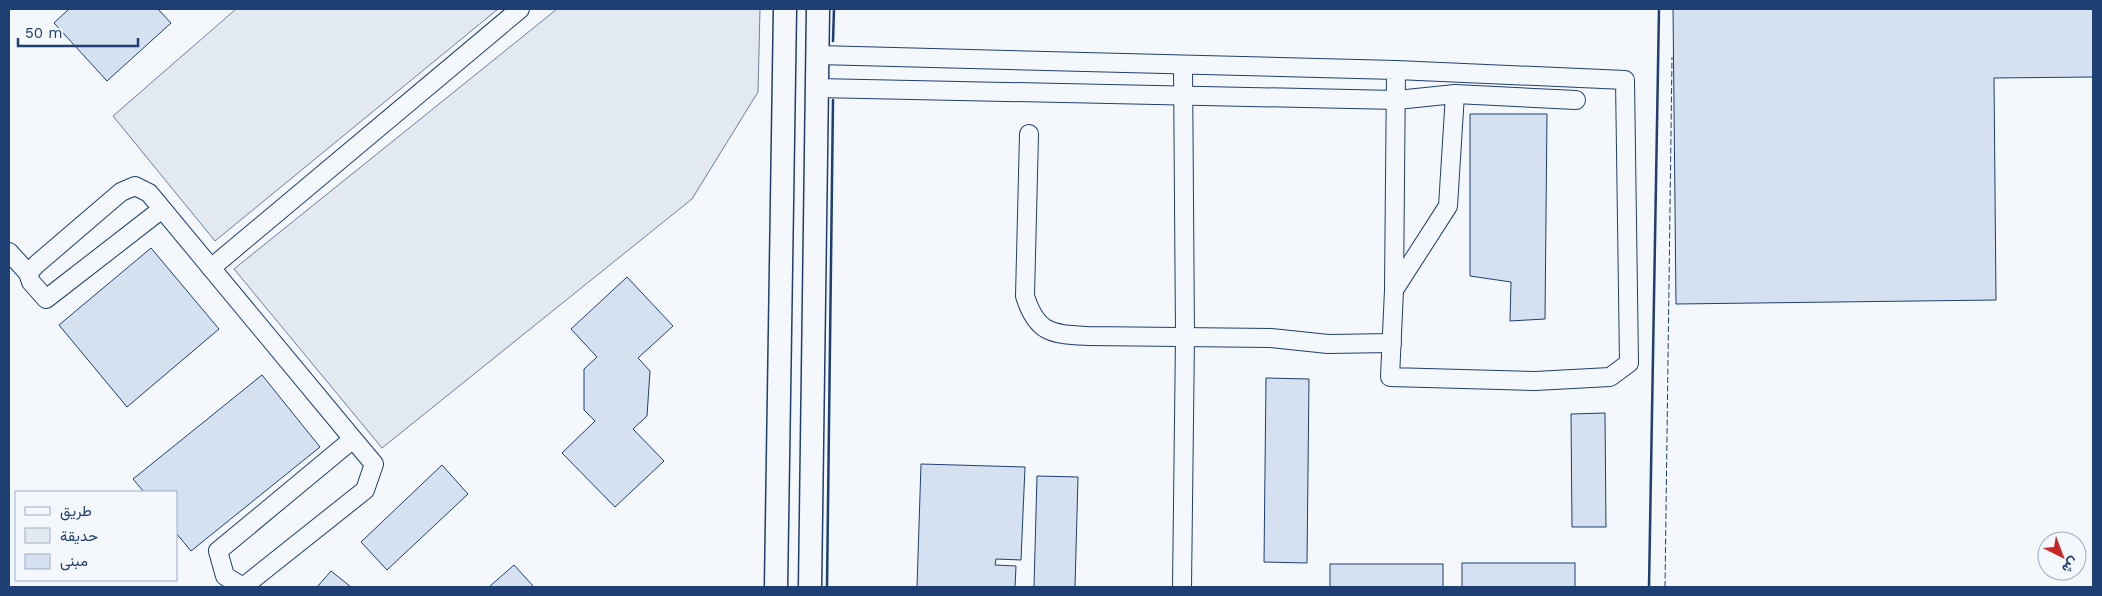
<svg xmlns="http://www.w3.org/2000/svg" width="2102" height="596" viewBox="0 0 2102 596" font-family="'Work Sans',Vazirmatn,sans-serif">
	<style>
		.green { fill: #e3e9f0; stroke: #687fa3 }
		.building { fill: #d5e0f0; stroke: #1d3f73 }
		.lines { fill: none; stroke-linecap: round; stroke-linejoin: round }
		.minor-casing { stroke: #1d3f73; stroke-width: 20 }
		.major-casing { stroke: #1d3f73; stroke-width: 25 }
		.minor { stroke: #f4f7fb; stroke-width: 18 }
		.major { stroke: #f4f7fb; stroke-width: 22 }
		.fence { stroke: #1d3f73; stroke-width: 1; stroke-dasharray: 6 2.5; stroke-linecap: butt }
		.wall { stroke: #1d3f73; stroke-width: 2.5 }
	</style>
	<rect width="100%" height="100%" fill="#f4f7fb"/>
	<g class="green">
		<polygon points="236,9 498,9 215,241 113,116"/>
		<polygon points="557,9 760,9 758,92 692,199 382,448 234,269"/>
	</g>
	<g class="building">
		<polygon points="69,9 158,9 171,23 107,81 54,23"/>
		<polygon points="1673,9 2093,9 2093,77 1994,78 1996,300 1676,304"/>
		<polygon points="1470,114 1547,114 1545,319 1510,321 1511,282 1470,276"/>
		<polygon points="151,248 219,329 127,407 59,325"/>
		<polygon points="627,277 673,326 638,358 650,371 647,416 633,429 664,461 615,507 562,453 595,421 584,410 584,369 597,357 571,329"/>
		<polygon points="262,375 320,447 191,551 176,533 176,492 144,492 133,479"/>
		<polygon points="1266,378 1309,379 1307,563 1264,562"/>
		<polygon points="1605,413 1606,527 1572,527 1571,414"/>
		<polygon points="921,464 1025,467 1021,560 996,559 995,565 1016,566 1015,587 917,587"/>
		<polygon points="442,465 468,494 387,570 361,542"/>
		<polygon points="1037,476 1078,477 1075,587 1034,587"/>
		<rect x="1462" y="563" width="113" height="24"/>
		<rect x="1330" y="564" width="113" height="23"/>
		<polygon points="514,565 534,587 489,587"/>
		<polygon points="331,571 351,587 317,587"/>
	</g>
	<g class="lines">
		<defs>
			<g id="minor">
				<polyline points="818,55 1396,70 1625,80 1629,363 1610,377 1535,381 1390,377 1394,290 1396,70"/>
				<polyline points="817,88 1397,100 1455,94 1576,100"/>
				<path d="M1029,134l-4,162c12,38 27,38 63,40l183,2 57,6 64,-1"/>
				<polyline points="162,209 46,299 31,282 28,273 37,264 121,192 135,186 149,193 353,439 374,464 365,490 243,587 225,576 218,551 353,439"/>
				<polyline points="9,252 28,273"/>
				<polyline points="211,268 520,9"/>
				<polyline points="1394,290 1448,206 1455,94"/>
				<polyline points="1182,587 1185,337 1183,65"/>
			</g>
			<g id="major">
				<polyline points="776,587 785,9"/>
				<polyline points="810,587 818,9"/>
			</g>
		</defs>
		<use href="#minor" class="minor-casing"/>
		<use href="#major" class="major-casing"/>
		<use href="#minor" class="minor"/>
		<use href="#major" class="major"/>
		<polyline class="fence" points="1665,587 1672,57"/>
		<g class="wall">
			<polyline points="833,41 834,9"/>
			<polyline points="827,587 833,100"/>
			<polyline points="1649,587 1659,9"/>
		</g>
	</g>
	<rect width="2102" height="596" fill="none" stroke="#1d3f73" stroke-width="20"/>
	<rect x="15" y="491" width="162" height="90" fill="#f4f7fb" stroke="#9eadc5"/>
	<rect x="25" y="507" width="25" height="8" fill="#f4f7fb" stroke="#9eadc5"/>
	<text x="60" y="516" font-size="15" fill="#1d3f73">طريق</text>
	<rect x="25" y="528" width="25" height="15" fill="#e3e9f0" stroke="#9eadc5"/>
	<text x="60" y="541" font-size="15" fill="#1d3f73">حديقة</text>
	<rect x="25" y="554" width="25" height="15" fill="#d5e0f0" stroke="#9eadc5"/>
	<text x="60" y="566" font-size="15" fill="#1d3f73">مبنى</text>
	<g transform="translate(2062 556) rotate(138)"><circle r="24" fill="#f4f7fb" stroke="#9eadc5"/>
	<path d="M0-4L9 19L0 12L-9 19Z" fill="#c62828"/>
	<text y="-8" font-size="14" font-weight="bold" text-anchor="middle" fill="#1d3f73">ش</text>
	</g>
	<path d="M18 38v8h120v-8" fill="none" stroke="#1d3f73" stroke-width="2.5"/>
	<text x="25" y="38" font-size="15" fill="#1d3f73" stroke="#f4f7fb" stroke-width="4" paint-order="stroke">50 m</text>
</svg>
